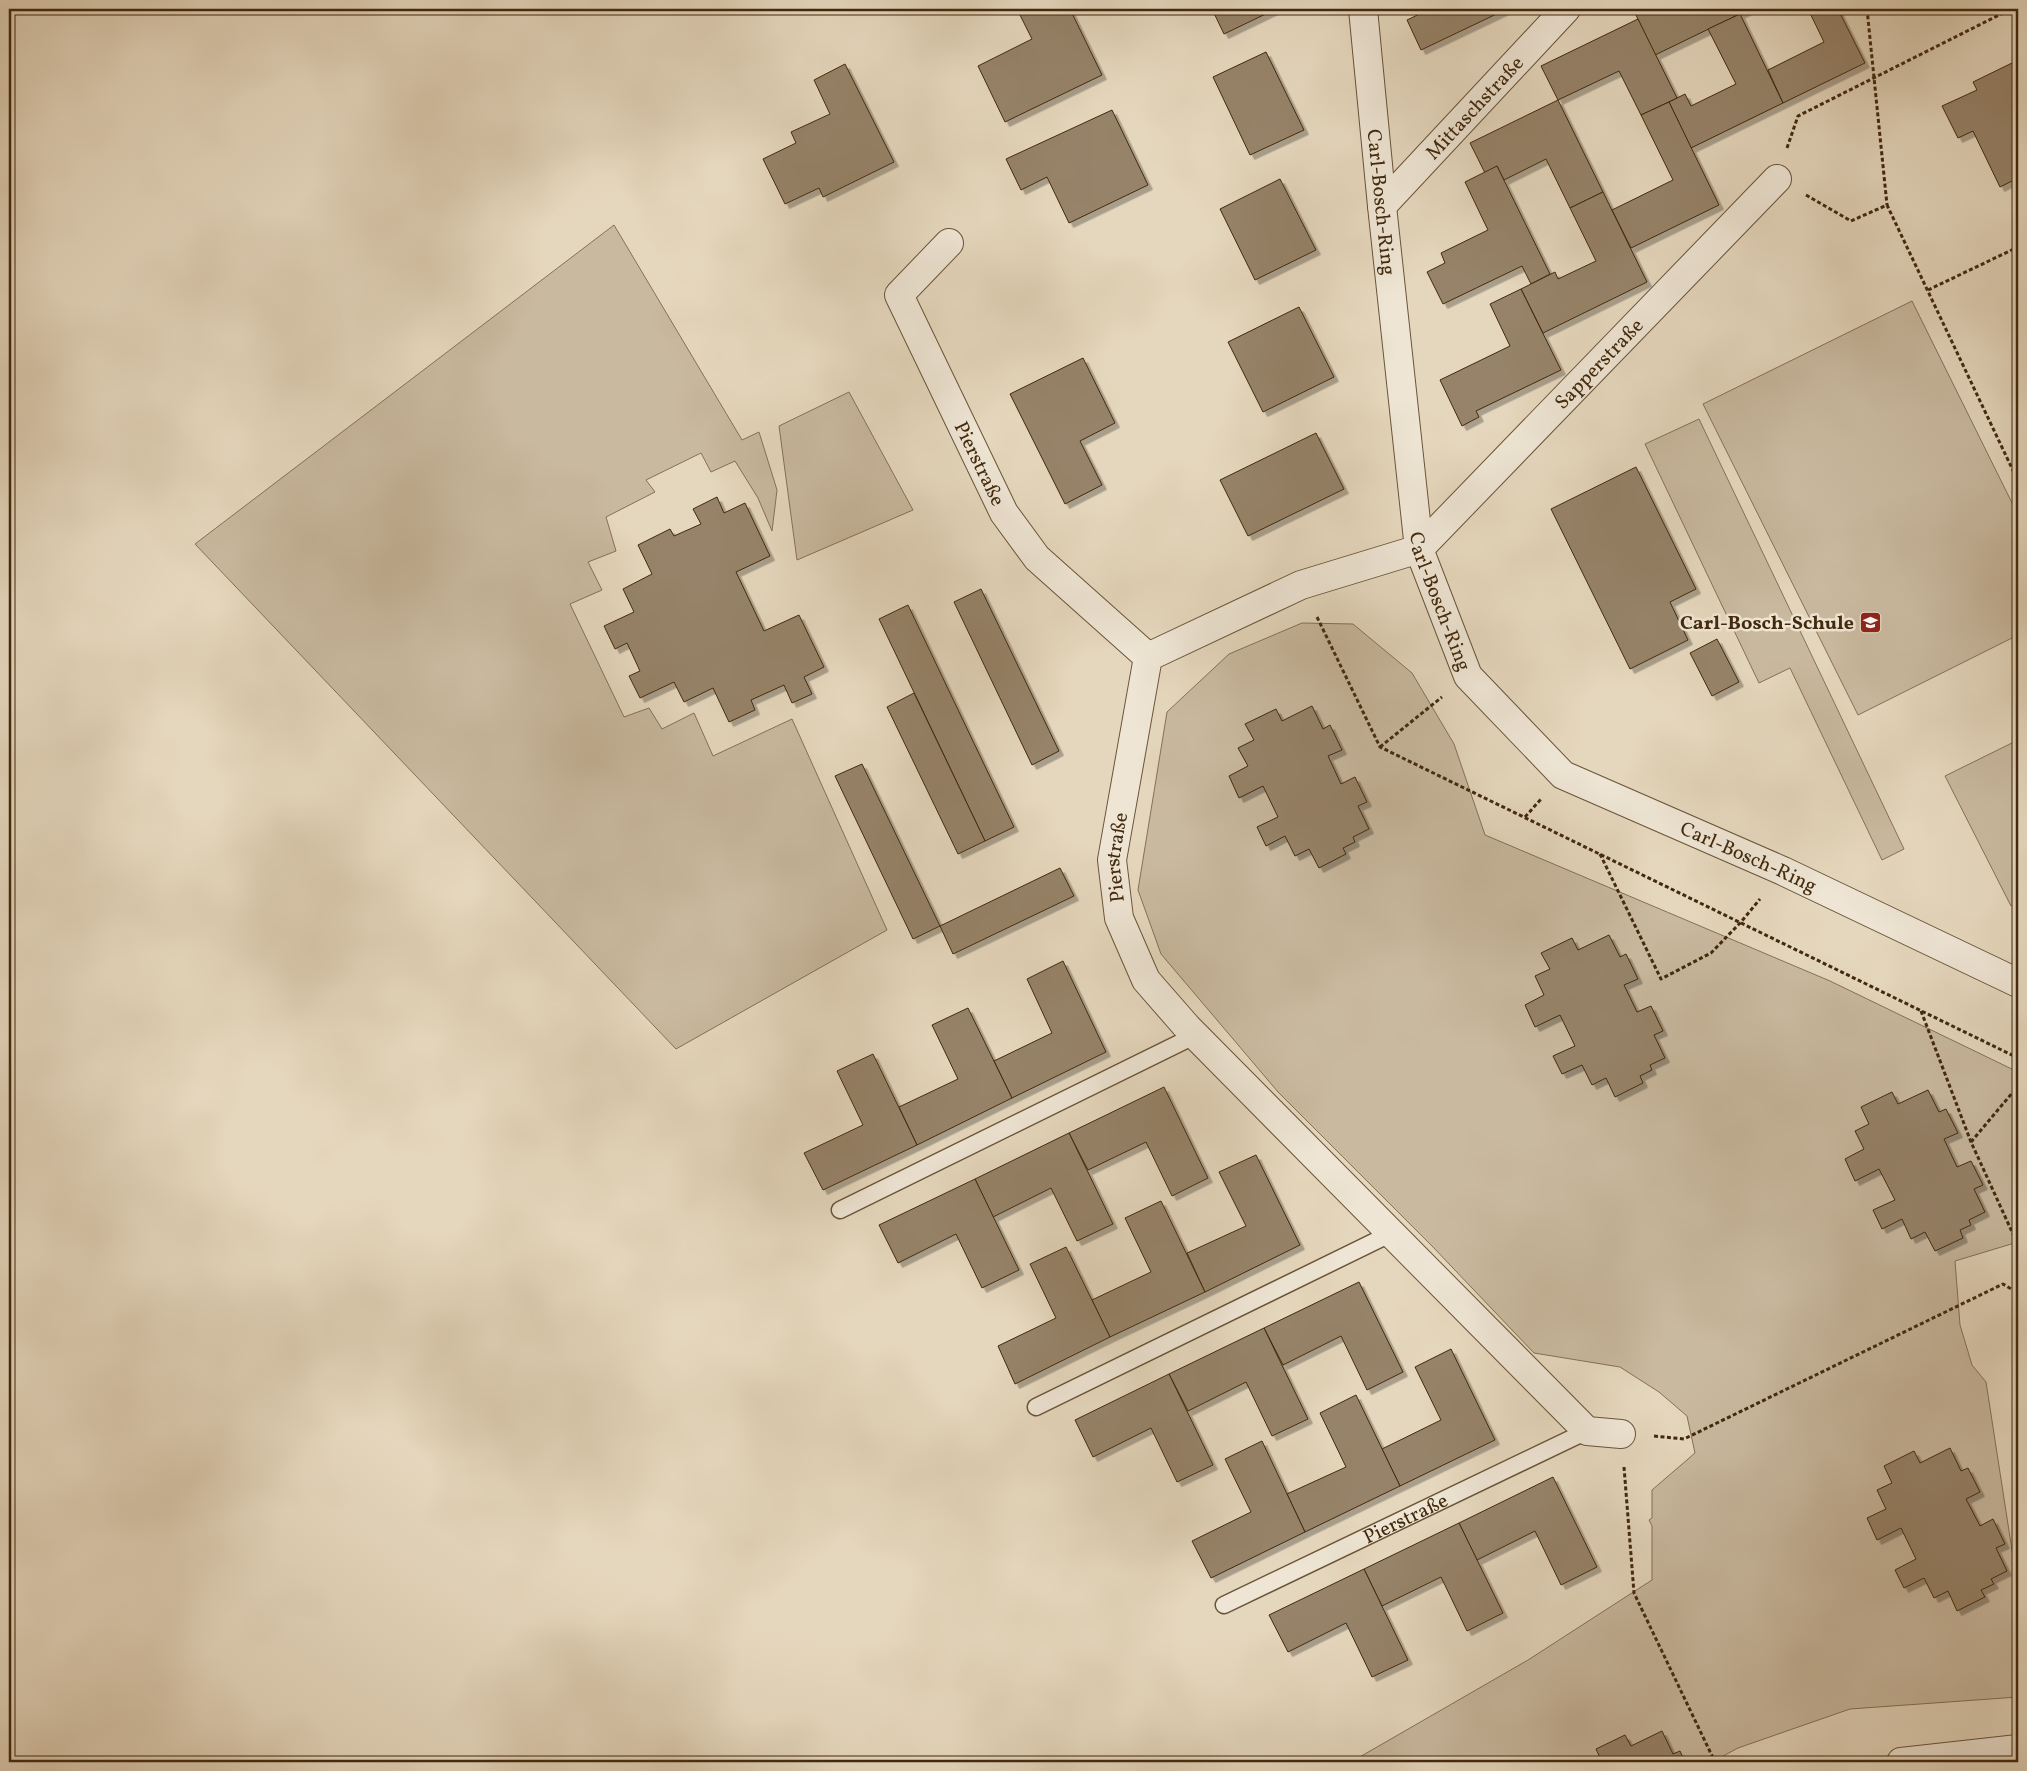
<svg xmlns="http://www.w3.org/2000/svg" width="2027" height="1771" viewBox="0 0 2027 1771" font-family="Vollkorn,serif">
	<style>
		.green { fill: #c9b99f; stroke: #857156 }
		.building { fill: #968369; stroke: #41290d; filter: url(#shadow) }
		.lines { fill: none; stroke-linecap: round; stroke-linejoin: round }
		.lane-casing { stroke: #6a5439; stroke-width: 19 }
		.street-casing { stroke: #6a5439; stroke-width: 30 }
		.path { stroke: #41290d; stroke-width: 3; stroke-dasharray: 4 2.5; stroke-linecap: butt }
		.lane { stroke: #eee5d4; stroke-width: 16 }
		.street { stroke: #eee5d4; stroke-width: 28 }
		.labels { text-anchor: middle; stroke-width: 5; stroke-linejoin: round; paint-order: stroke }
		.street-label { font-size: 20px; fill: #41290d; stroke: #eee5d4 }
		.poi-label { font-size: 20px; font-weight: bold; fill: #41290d; stroke: #eee5d4; text-anchor: end }
	</style>
	<defs>
		<filter id="shadow"><feDropShadow dx="4.5" dy="4.5" stdDeviation="0" flood-color="#0004"/></filter>
	</defs>
	<rect width="100%" height="100%" fill="#e5d7bd"/>
	<filter id="stains"><feTurbulence type="fractalNoise" baseFrequency=".004" numOctaves="4"/><feColorMatrix values="0 0 0 0 .2 0 0 0 0 .09 0 0 0 0 .02 0 0 0 .5 -.17"/></filter>
	<radialGradient id="worn" r=".72"><stop offset=".6" stop-color="#630" stop-opacity="0"/><stop offset="1" stop-color="#630" stop-opacity=".3"/></radialGradient>
	<g class="green">
		<polygon points="614,225 742,440 759,432 777,490 772,531 758,498 735,461 711,472 701,453 646,480 655,492 606,517 616,551 588,562 602,590 570,604 624,717 649,708 662,729 694,713 713,756 792,719 887,930 676,1049 195,544"/>
		<polygon points="1912,301 2018,515 2018,635 1858,715 1703,404"/>
		<polygon points="849,392 913,510 797,560 779,426"/>
		<polygon points="1699,419 1904,849 1882,860 1790,668 1759,683 1645,444"/>
		<polygon points="1302,623 1353,624 1412,673 1454,744 1485,835 1830,981 2018,1072 2018,1242 1955,1261 1960,1325 1972,1365 1986,1382 2018,1589 2018,1697 1850,1709 1738,1748 1712,1762 1351,1762 1528,1660 1652,1580 1652,1526 1649,1520 1652,1518 1652,1490 1695,1453 1687,1416 1659,1392 1620,1367 1534,1353 1432,1246 1278,1092 1161,954 1138,890 1167,712 1229,654"/>
		<polygon points="2018,740 2018,902 2011,906 1945,776"/>
	</g>
	<g class="building">
		<polygon points="1017,9 1070,9 1102,75 1005,122 978,66 1032,39"/>
		<polygon points="1212,9 1276,9 1224,34"/>
		<polygon points="1430,9 1507,9 1421,50 1407,20"/>
		<polygon points="1644,9 1750,9 1655,55 1635,13"/>
		<polygon points="1808,9 1838,9 1865,63 1783,103 1768,70 1824,42"/>
		<polygon points="1740,14 1783,103 1691,148 1669,102 1685,94 1691,106 1736,84 1708,29"/>
		<polygon points="1638,19 1677,98 1641,115 1619,71 1558,100 1541,66"/>
		<polygon points="1266,52 1304,130 1250,155 1213,77"/>
		<polygon points="2012,63 2018,75 2018,178 2000,187 1973,131 1958,138 1942,106 1977,90 1973,82"/>
		<polygon points="845,64 894,162 823,197 819,188 785,204 763,159 796,143 791,132 830,114 814,80"/>
		<polygon points="1558,100 1603,192 1570,208 1546,159 1504,180 1497,166 1485,173 1470,143"/>
		<polygon points="1669,102 1719,205 1631,248 1612,210 1673,180 1641,115"/>
		<polygon points="1112,110 1148,185 1069,223 1047,177 1021,190 1006,159"/>
		<polygon points="1497,166 1550,274 1531,284 1522,266 1443,304 1427,272 1445,263 1441,253 1488,230 1465,182"/>
		<polygon points="1280,179 1316,250 1255,280 1220,209"/>
		<polygon points="1603,192 1647,282 1543,333 1521,289 1555,272 1558,279 1596,261 1570,208"/>
		<polygon points="1521,289 1561,370 1476,411 1479,417 1462,426 1440,380 1510,346 1490,304"/>
		<polygon points="1299,307 1334,377 1263,412 1228,342"/>
		<polygon points="1083,358 1115,423 1080,441 1102,485 1065,504 1010,394"/>
		<polygon points="1316,433 1344,489 1248,536 1220,480"/>
		<polygon points="1636,467 1696,589 1670,602 1688,640 1630,669 1551,509"/>
		<polygon points="717,497 724,513 745,503 770,556 736,572 764,631 799,615 824,667 804,677 812,694 792,703 784,685 751,700 755,710 729,722 713,688 684,702 674,682 640,698 629,676 640,671 627,643 615,649 604,626 634,612 623,589 652,574 638,545 670,529 674,536 701,524 693,509"/>
		<polygon points="981,589 1059,751 1032,765 954,602"/>
		<polygon points="908,605 1014,827 985,841 879,619"/>
		<polygon points="1717,639 1739,682 1712,696 1690,653"/>
		<polygon points="914,693 985,841 958,854 887,707"/>
		<polygon points="1312,706 1323,729 1330,725 1342,750 1328,756 1341,784 1355,777 1367,802 1358,806 1369,829 1353,837 1355,842 1343,848 1346,854 1319,868 1309,849 1295,856 1285,836 1266,846 1257,827 1278,817 1263,786 1239,798 1229,776 1248,766 1238,748 1254,740 1245,724 1276,709 1282,721"/>
		<polygon points="862,764 940,926 913,939 835,776"/>
		<polygon points="1060,868 1074,896 953,954 940,926"/>
		<polygon points="1609,935 1620,957 1626,954 1638,979 1624,985 1637,1012 1651,1006 1663,1031 1654,1035 1665,1058 1650,1065 1652,1070 1640,1076 1643,1083 1615,1097 1606,1078 1592,1085 1582,1065 1562,1074 1553,1056 1575,1046 1560,1015 1535,1027 1525,1005 1544,995 1535,976 1550,969 1541,953 1572,938 1578,950"/>
		<polygon points="1063,961 1106,1052 1012,1098 994,1061 1052,1033 1027,979"/>
		<polygon points="968,1008 1012,1098 917,1145 899,1107 958,1079 932,1025"/>
		<polygon points="873,1054 917,1145 823,1190 804,1153 863,1125 837,1071"/>
		<polygon points="1164,1087 1208,1178 1172,1196 1146,1142 1088,1170 1069,1133"/>
		<polygon points="1928,1090 1939,1112 1946,1109 1958,1133 1944,1139 1957,1167 1971,1161 1983,1185 1974,1189 1985,1212 1969,1220 1971,1225 1960,1230 1963,1238 1935,1251 1925,1232 1911,1239 1902,1219 1882,1229 1873,1210 1895,1200 1879,1169 1855,1181 1845,1159 1864,1149 1855,1131 1869,1124 1861,1107 1892,1092 1898,1104"/>
		<polygon points="1069,1133 1113,1224 1077,1241 1051,1188 993,1217 975,1179"/>
		<polygon points="1256,1155 1300,1245 1205,1292 1187,1253 1246,1226 1219,1172"/>
		<polygon points="975,1179 1019,1270 982,1288 956,1234 898,1263 879,1225"/>
		<polygon points="1161,1201 1205,1292 1110,1337 1092,1300 1151,1272 1125,1218"/>
		<polygon points="1066,1247 1110,1337 1015,1384 998,1346 1056,1318 1030,1264"/>
		<polygon points="1359,1282 1403,1372 1367,1390 1341,1336 1283,1365 1264,1328"/>
		<polygon points="1264,1328 1308,1419 1272,1436 1246,1382 1188,1411 1169,1374"/>
		<polygon points="1451,1349 1495,1440 1400,1486 1382,1449 1441,1420 1415,1367"/>
		<polygon points="1169,1374 1213,1465 1177,1482 1151,1428 1093,1457 1075,1420"/>
		<polygon points="1356,1395 1400,1486 1305,1532 1287,1494 1346,1467 1320,1413"/>
		<polygon points="1262,1441 1305,1532 1211,1578 1192,1541 1251,1512 1225,1459"/>
		<polygon points="1950,1448 1961,1471 1968,1468 1980,1492 1966,1499 1980,1526 1993,1519 2005,1544 1996,1548 2007,1571 1991,1579 1994,1584 1981,1590 1985,1597 1957,1611 1948,1591 1934,1598 1924,1578 1904,1588 1895,1570 1916,1559 1901,1528 1877,1540 1867,1518 1886,1509 1877,1490 1892,1483 1884,1466 1914,1451 1920,1463"/>
		<polygon points="1553,1477 1597,1567 1561,1585 1535,1531 1477,1560 1459,1523"/>
		<polygon points="1459,1523 1503,1613 1467,1631 1441,1577 1382,1606 1364,1569"/>
		<polygon points="1364,1569 1408,1660 1372,1677 1346,1623 1288,1652 1269,1615"/>
		<polygon points="1662,1731 1673,1754 1680,1751 1685,1762 1602,1762 1596,1749 1625,1735 1631,1746"/>
	</g>
	<g class="lines">
		<defs>
			<g id="lane">
				<polyline points="840,1210 1196,1035"/>
				<polyline points="1036,1407 1390,1234"/>
				<path id="s1" d="M1224,1605l363,-174"/>
			</g>
			<g id="street">
				<path id="s2" d="M1363,9l19,197 37,343 49,127 95,99 220,96 235,112"/>
				<path id="s3" d="M1382,206l184,-197"/>
				<path id="s4" d="M949,243l-50,52 105,218 33,45 111,99"/>
				<path id="s5" d="M1621,1434l-34,-3 -400,-404 -41,-47 -27,-62 -7,-58 36,-203 153,-72 118,-36 358,-370"/>
				<polyline points="1901,1762 2018,1749"/>
			</g>
		</defs>
		<use href="#lane" class="lane-casing"/>
		<use href="#street" class="street-casing"/>
		<g class="path">
			<polyline points="1867,9 1887,205"/>
			<polyline points="1787,148 1798,116 2011,9"/>
			<polyline points="1806,195 1851,221 1887,205 2018,481"/>
			<polyline points="1928,290 2018,247"/>
			<polyline points="1317,617 1380,747 2018,1058"/>
			<polyline points="1380,747 1442,697"/>
			<polyline points="1525,817 1541,799"/>
			<polyline points="1600,854 1661,979 1711,953 1741,922 1760,899"/>
			<polyline points="1921,1011 1971,1142 2018,1245"/>
			<polyline points="1971,1142 2018,1086"/>
			<polyline points="1654,1436 1684,1439 2003,1284 2018,1293"/>
			<polyline points="1624,1467 1634,1593 1715,1762"/>
		</g>
		<use href="#lane" class="lane"/>
		<use href="#street" class="street"/>
	</g>
	<defs>
		<symbol id="school-square" viewBox="-11 -11 22 22"><rect x="-9" y="-9" width="18" height="18" rx="4" fill="#8f2418" stroke="#eee5d4"/><path d="M0-5L7-2L0 1L-7-2ZM-4 1L0 2.5L4 1V4Q0 6-4 4Z" fill="#fff"/></symbol>
	</defs>
	<g fill-rule="evenodd">
		<use href="#school-square" x="1858" y="610" width="25" height="25"/>
	</g>
	<g class="labels">
		<g class="street-label">
			<text dy="7" stroke="none"><textPath href="#s3" startOffset="135">Mittaschstraße</textPath></text>
			<text dy="7" stroke="none"><textPath href="#s2" startOffset="194">Carl-Bosch-Ring</textPath></text>
			<text dy="7" stroke="none"><textPath href="#s5" startOffset="1548">Sapperstraße</textPath></text>
			<text dy="7" stroke="none"><textPath href="#s4" startOffset="259">Pierstraße</textPath></text>
			<text dy="7" stroke="none"><textPath href="#s2" startOffset="599">Carl-Bosch-Ring</textPath></text>
			<text dy="7" stroke="none"><textPath href="#s2" startOffset="1019">Carl-Bosch-Ring</textPath></text>
			<text dy="7" stroke="none"><textPath href="#s5" startOffset="794">Pierstraße</textPath></text>
			<text dy="7" stroke="none"><textPath href="#s1" startOffset="201">Pierstraße</textPath></text>
		</g>
		<g class="poi-label">
			<text x="1854" y="629">Carl-Bosch-Schule</text>
		</g>
	</g>
	<rect width="2027" height="1771" fill="none" stroke="#e5d7bd" stroke-width="30"/>
	<rect x="10" y="10" width="2007" height="1751" fill="none" stroke="#41290d" stroke-width="2.5"/>
	<rect x="15" y="15" width="1997" height="1741" fill="none" stroke="#41290d"/>
	<rect width="100%" height="100%" filter="url(#stains)"/>
	<rect width="100%" height="100%" fill="url(#worn)"/>
</svg>
